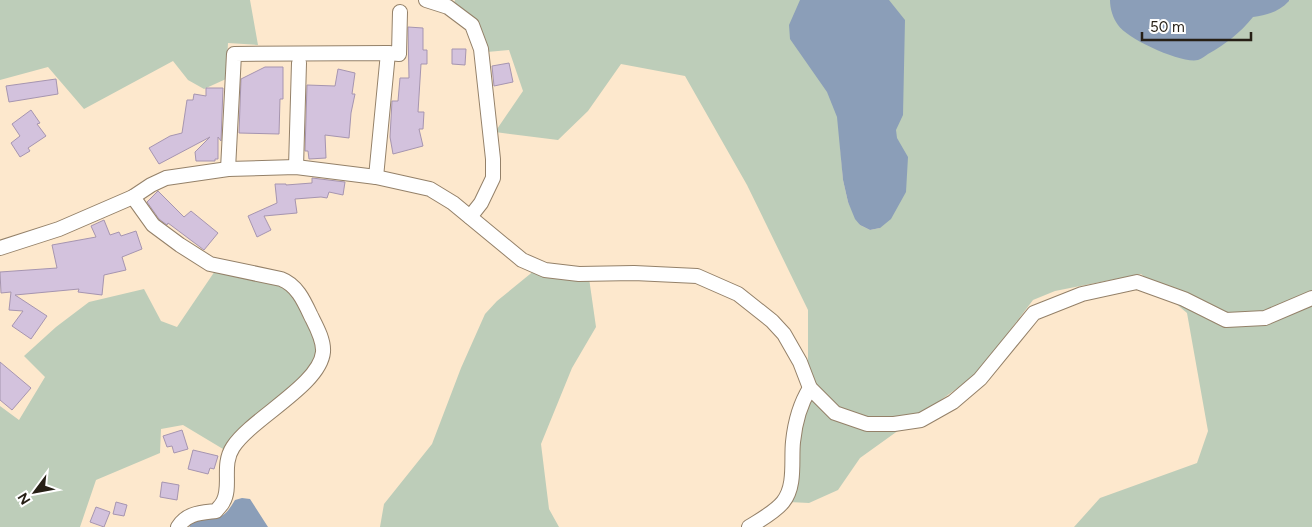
<svg xmlns="http://www.w3.org/2000/svg" width="1312" height="527" viewBox="0 0 1312 527" font-family="Figtree,sans-serif">
	<style>
		.green { fill: #bdcdb9; fill-rule: evenodd }
		.water { fill: #8b9eb8 }
		.building { fill: #d3c2dd; stroke: #a695b0 }
		.lines { fill: none; stroke-linecap: round; stroke-linejoin: round }
		.street-casing { stroke: #948169; stroke-width: 16 }
		.street { stroke: #fff; stroke-width: 14 }
	</style>
	<rect width="100%" height="100%" fill="#fde8cd"/>
	<g class="green">
		<polygon points="0,0 250,0 258,45 228,43 226,79 204,89 188,80 173,61 84,109 48,67 0,80"/>
		<path d="M455,0h857v527h-238l26,-29 97,-35 11,-32 -21,-118 -46,-39 -86,17 -22,9 -56,74 -117,84 -22,32 -29,13 -20,-1 13,-82 6,-20v-90l-61,-125 -62,-109 -64,-12 -33,47 -30,29 -63,-8 28,-41 -14,-41 -22,2 -16,-37 -17,-12zM840,142l40,86 -10,2 -10,-5 -12,-23 -5,-22z"/>
		<polygon points="217,268 290,287 319,339 316,365 228,452 183,425 161,429 160,453 96,480 80,527 0,527 0,406 19,420 45,377 24,356 56,327 89,302 144,289 161,321 177,327"/>
		<polygon points="535,270 589,278 596,327 572,368 541,444 549,509 559,527 380,527 384,504 432,444 461,368 485,314 497,301"/>
	</g>
	<g class="water">
		<polygon points="800,0 889,0 905,20 903,115 896,130 897,138 908,157 906,192 891,219 880,228 870,230 860,225 855,219 848,202 843,180 837,117 827,92 790,39 789,25"/>
		<path d="M1110,0h179v1c-10,11 -22,14 -36,16 -13,16 -27,27 -45,37 -3,2 -7,5 -10,6 -16,4 -71,-21 -80,-35 -5,-7 -8,-16 -8,-25z"/>
		<path d="M242,498l8,1 18,28h-78l-3,-3c4,-2 8,-5 11,-5 22,-6 22,6 37,-19z"/>
	</g>
	<g class="building">
		<polygon points="408,27 423,28 423,50 427,50 427,64 421,64 418,112 424,112 423,129 419,129 423,146 393,154 390,137 392,101 398,101 400,78 409,78"/>
		<polygon points="452,49 466,49 465,65 452,64"/>
		<polygon points="509,63 513,82 494,86 492,66"/>
		<polygon points="265,67 283,67 283,99 280,99 279,134 239,133 241,79"/>
		<polygon points="338,69 355,73 352,94 355,94 351,113 349,138 325,135 326,158 309,159 308,151 305,151 307,85 335,86"/>
		<polygon points="56,79 58,94 9,102 6,86"/>
		<polygon points="206,88 223,88 221,141 218,137 218,159 215,159 215,161 196,161 195,152 210,137 159,164 149,148 170,136 182,133 187,100 193,100 194,94 206,96"/>
		<polygon points="31,110 40,123 37,124 46,136 28,148 30,151 20,157 11,143 20,136 12,124"/>
		<polygon points="312,178 345,182 343,195 329,192 327,198 321,197 295,199 297,213 264,216 271,230 257,237 248,216 277,203 275,184 286,184 286,185 312,183"/>
		<polygon points="158,191 184,217 191,211 218,233 204,250 168,223 167,225 159,219 147,202"/>
		<polygon points="104,220 110,235 119,232 121,236 136,231 142,249 122,257 126,270 104,275 102,295 78,292 79,289 15,295 47,316 31,339 12,326 23,311 9,310 11,292 1,293 0,272 57,268 52,245 96,237 91,226"/>
		<polygon points="0,362 31,388 12,410 0,400"/>
		<polygon points="182,430 188,449 174,453 172,446 167,447 163,436"/>
		<polygon points="193,450 218,456 214,469 210,468 208,474 188,469"/>
		<polygon points="162,482 179,485 177,500 160,497"/>
		<polygon points="116,502 127,505 124,516 113,514"/>
		<polygon points="96,507 110,512 104,527 90,522"/>
	</g>
	<g class="lines">
		<defs>
			<g id="street">
				<polyline points="426,0 448,7 472,25 481,49 493,159 493,178 481,203 470,217"/>
				<polyline points="388,53 399,54 400,12"/>
				<polyline points="296,167 299,63"/>
				<polyline points="228,169 234,54 388,53 376,177"/>
				<path d="M133,197l20,28 27,20 30,19 71,15c16,6 23,22 30,37 5,10 13,24 12,36 -3,33 -71,66 -90,95 -12,18 -1,40 -10,55 -2,4 -5,6 -7,9 -16,2 -29,2 -38,16"/>
				<polyline points="0,248 59,229 133,197 151,185 166,178 228,169 296,167 376,177 430,189 453,203 522,260 545,270 579,274 634,273 697,276 738,294 772,321 784,334 800,362 810,388 835,413 867,424 894,424 921,420 953,402 980,379 1034,313 1082,294 1137,282 1184,299 1226,320 1265,318 1312,298"/>
				<path d="M749,527c11,-7 26,-15 34,-25 13,-16 8,-42 10,-60 2,-20 7,-38 17,-54"/>
			</g>
		</defs>
		<use href="#street" class="street-casing"/>
		<use href="#street" class="street"/>
	</g>
	<g transform="translate(35 492) rotate(238)" stroke="#ffffff" stroke-width="4" paint-order="stroke">
	<path d="M0-4L9 19L0 12L-9 19Z" fill="#261f15"/>
	<text y="-8" font-size="14" font-weight="bold" text-anchor="middle" fill="#261f15">N</text>
	</g>
	<path d="M1142 32v8h109v-8" fill="none" stroke="#261f15" stroke-width="2.5"/>
	<text x="1150" y="32" font-size="15" fill="#261f15" stroke="#ffffff" stroke-width="4" paint-order="stroke">50 m</text>
</svg>
